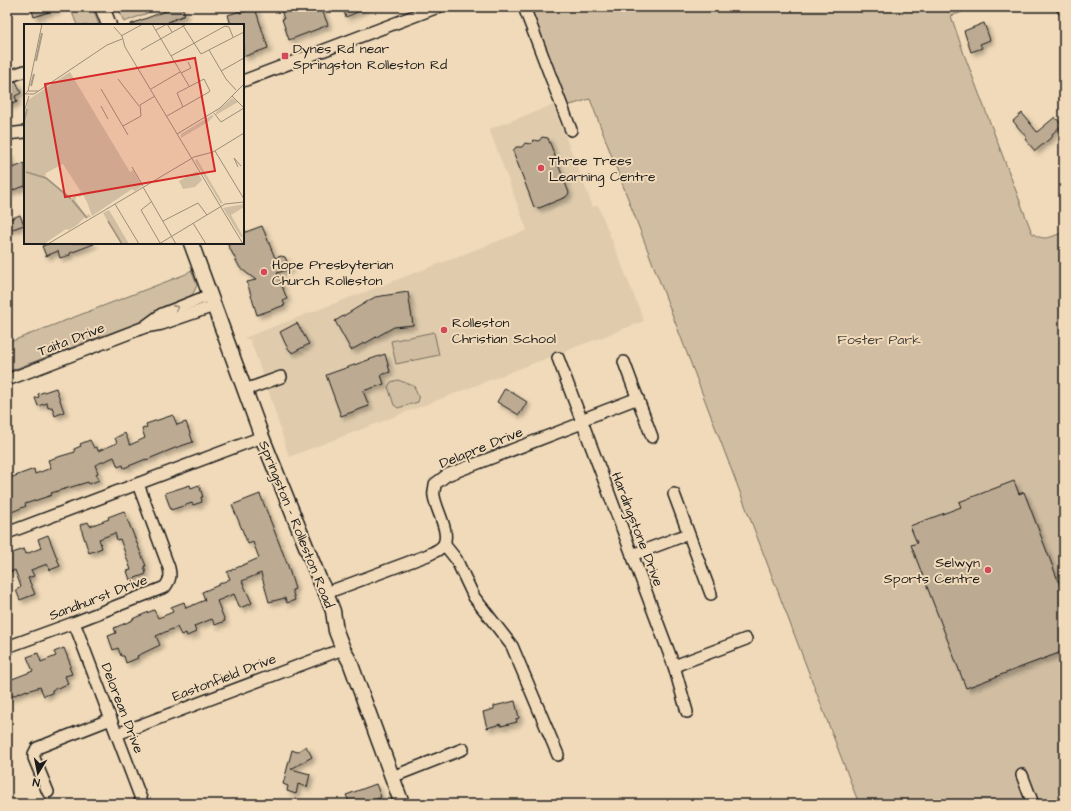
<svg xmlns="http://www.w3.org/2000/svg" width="1071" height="811" viewBox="0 0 1071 811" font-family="'Architects Daughter',sans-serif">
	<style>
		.built { fill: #e0ccad }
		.green { fill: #d1bea2; stroke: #766d5f }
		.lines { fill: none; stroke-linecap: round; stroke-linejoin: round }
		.stream { stroke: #6f675a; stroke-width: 3 }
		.building { fill: #bcab92; stroke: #1c1c1c; filter: url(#shadow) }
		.minor-casing { stroke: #1c1c1c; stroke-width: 14 }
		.major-casing { stroke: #1c1c1c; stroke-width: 17 }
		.minor { stroke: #f0dab9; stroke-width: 11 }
		.major { stroke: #f0dab9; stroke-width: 14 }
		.oneway { stroke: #918472 }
		.poi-dot { fill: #d1495b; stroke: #f0dab9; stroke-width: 1.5 }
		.labels { text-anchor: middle; stroke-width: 4; stroke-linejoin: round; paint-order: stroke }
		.poi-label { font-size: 14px; fill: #1c1c1c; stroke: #f0dab9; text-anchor: start }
		.street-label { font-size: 14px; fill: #1c1c1c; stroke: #f0dab9 }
		.park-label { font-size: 14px; fill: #49443e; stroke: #f0dab9 }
		.inset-river { fill: none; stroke: #a79983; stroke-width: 2 }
		.inset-road { fill: none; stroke: #9b8e7a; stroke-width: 1 }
		.view { fill: #d62828; fill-opacity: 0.15; stroke: #d62828; stroke-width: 2 }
		.inset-edge { fill: none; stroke: #1c1c1c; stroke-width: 2 }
	</style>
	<defs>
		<filter id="shadow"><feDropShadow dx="3.5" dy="3.5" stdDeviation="2" flood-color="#0004"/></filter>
	</defs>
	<rect width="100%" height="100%" fill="#f0dab9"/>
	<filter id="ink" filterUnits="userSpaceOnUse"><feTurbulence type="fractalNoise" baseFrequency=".025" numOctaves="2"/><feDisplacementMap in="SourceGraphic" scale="8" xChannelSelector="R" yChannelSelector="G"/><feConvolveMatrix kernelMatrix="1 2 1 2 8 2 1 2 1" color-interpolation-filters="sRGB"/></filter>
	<g filter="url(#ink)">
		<polygon class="built" points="553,105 593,207 598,205 644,321 289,457 267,386 250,340 244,338 527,230 489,129"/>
		<g class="green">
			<polygon points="70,7 92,7 99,25 77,25"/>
			<polygon points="118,7 163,7 124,22"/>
			<path d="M530,7h446l-25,9 13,38 68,179c13,9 18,4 32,-1v566l-12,6h-193l-269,-705 -23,7z"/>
			<polygon points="191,270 197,285 194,292 188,299 156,312 142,321 7,372 7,343 186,274"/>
			<polygon points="434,332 439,355 396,364 391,341"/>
			<polygon points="398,380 414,386 419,399 418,402 398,408 394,405 388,387 391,382"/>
		</g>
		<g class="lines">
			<polyline class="stream" points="1055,7 1064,20"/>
		</g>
		<g class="building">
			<polygon points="31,7 60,7 60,8 34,17"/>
			<polygon points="170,7 182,7 185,15 168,22 169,25 131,25 131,24 171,9"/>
			<polygon points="280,7 321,7 328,25 289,40 282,19 284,19"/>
			<polygon points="342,7 369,7 346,17"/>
			<polygon points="255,8 268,48 243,57 243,25 231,25 228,15 240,11 240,13"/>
			<polygon points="984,23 990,40 980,44 982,48 971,52 964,31"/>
			<polygon points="16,81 21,93 15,96 17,102 7,106 7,84 10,84"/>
			<polygon points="1022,113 1037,132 1055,117 1062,125 1052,134 1053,136 1035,151 1025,139 1027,138 1013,121"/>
			<polygon points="542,137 548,138 569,193 566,197 539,208 534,207 513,151 516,147 522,147 525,143 530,144 534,140 539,141"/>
			<polygon points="7,154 9,154 13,168 25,163 25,186 7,192"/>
			<polygon points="20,215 24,225 7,231 7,220"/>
			<polygon points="262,226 275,258 281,256 285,257 290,269 277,273 287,299 283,301 285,305 257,315 247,282 256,280 240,268 227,243 243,243 243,233"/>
			<polygon points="51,243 94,243 94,244 70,253 70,255 60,258 58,251 46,256 42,246"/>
			<polygon points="408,292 413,325 394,327 364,344 364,343 351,350 335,321 375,297"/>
			<polygon points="297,323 309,344 292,353 291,351 290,351 286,345 280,332"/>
			<polygon points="385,354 390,372 381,375 384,384 363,391 369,406 341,416 326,375"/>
			<polygon points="56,388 64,412 55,416 52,407 48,408 47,403 38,406 35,398 39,397 38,394"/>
			<polygon points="505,388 527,402 519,415 497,402"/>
			<polygon points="173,415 177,425 186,422 193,442 175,448 146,460 146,459 124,468 123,465 118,467 114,457 95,465 98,473 96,474 99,480 89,484 88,482 51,493 52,495 25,504 26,506 7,514 7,479 34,469 35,474 51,468 48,460 75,452 74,449 81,446 80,444 90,440 94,448 97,447 98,451 117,443 115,438 125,433 130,445 145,438 142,429 147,427 146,424"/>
			<polygon points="1014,481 1019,494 1024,492 1064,596 1064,651 966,688 911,545 917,543 910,526 961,507 959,502"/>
			<polygon points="190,485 191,488 199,485 203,497 201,497 202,502 193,505 192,503 171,510 165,493"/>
			<polygon points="260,494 288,566 295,589 292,590 295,600 287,603 285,598 269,602 261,573 242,581 252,603 240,608 234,594 217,601 225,621 215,625 212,619 194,626 196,632 187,636 186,633 181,635 177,627 156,636 160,645 137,656 138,658 126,663 124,656 121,656 118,648 113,650 108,636 116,633 114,628 133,620 132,619 154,610 158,618 173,612 171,607 184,602 186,608 205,600 202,592 219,585 219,584 230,579 227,572 259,558 253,542 248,544 239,522 232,505"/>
			<polygon points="124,511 146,566 144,566 146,574 130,580 127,571 131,570 120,539 117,540 115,533 99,539 102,548 89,553 80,525 88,522 90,526 109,519 108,517"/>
			<polygon points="48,535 60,566 50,570 47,564 31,570 34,576 28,578 35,594 20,600 16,590 21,587 15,570 10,572 7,564 7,555 24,549 26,554 41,548 38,539"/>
			<polygon points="64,648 71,666 69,667 72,674 65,676 68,684 52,690 52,693 44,696 40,687 27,691 27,690 7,698 7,681 33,671 27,657 38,653 41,662 56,656 54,652"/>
			<polygon points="515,701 519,718 516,719 517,722 501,726 501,724 487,728 483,712 494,709 494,706"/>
			<polygon points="306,746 312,757 291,769 310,774 307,787 298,784 296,794 287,791 288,786 283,784 292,750 297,752"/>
			<polygon points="376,784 381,797 373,801 374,804 350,804 346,795"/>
		</g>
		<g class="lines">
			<defs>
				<g id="minor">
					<polyline points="524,7 571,130"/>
					<polyline points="7,77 25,71"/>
					<polyline points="243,81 438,7"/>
					<polyline points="7,134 25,132"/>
					<polyline points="147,325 162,314 210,295"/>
					<polyline points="558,358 674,666 687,712"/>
					<polyline points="624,362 652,437"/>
					<polyline points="7,380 145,327 162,324 214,306"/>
					<polyline points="245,390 281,377"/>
					<polyline points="581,420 638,398"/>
					<polyline points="674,494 711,594"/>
					<polyline points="7,533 262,437"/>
					<polyline points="444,544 456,559 474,597 512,646 558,755"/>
					<polyline points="632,555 688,534"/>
					<path d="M326,593l102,-38c5,-3 13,-5 16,-11 6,-13 -8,-34 -10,-48 -1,-4 1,-8 1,-12l12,-9 135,-52"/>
					<polyline points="73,623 77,630 143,804"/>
					<path d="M7,647l66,-24 92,-36c5,-7 6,-11 4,-19l-31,-84"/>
					<polyline points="674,666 746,639"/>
					<polyline points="117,734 343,649"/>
					<polyline points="1022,775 1033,804"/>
					<polyline points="392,777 463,749"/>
					<polyline points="48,792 34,758 34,754 37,748 111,719"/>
				</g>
				<g id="major">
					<polyline points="102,7 109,25"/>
					<polyline points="191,243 262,437 320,581 326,593 333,611 336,631 343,649 350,662 402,804"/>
				</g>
			</defs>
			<use href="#minor" class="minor-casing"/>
			<use href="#major" class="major-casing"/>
			<use href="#minor" class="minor"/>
			<use href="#major" class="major"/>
		</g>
		<defs><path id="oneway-chevron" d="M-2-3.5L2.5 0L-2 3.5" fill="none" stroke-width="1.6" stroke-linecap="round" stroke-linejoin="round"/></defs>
		<use class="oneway" href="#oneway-chevron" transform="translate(176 308) rotate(-24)"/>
	</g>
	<g class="poi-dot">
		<rect x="281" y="52" width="8" height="8" rx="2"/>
		<circle cx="541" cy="168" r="4"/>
		<circle cx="264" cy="272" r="4"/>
		<circle cx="444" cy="330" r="4"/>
		<circle cx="988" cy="570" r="4"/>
	</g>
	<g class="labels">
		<g class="poi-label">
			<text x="293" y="53">Dynes Rd near<tspan x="293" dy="16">Springston Rolleston Rd</tspan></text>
			<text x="549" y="165">Three Trees<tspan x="549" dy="16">Learning Centre</tspan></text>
			<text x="272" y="269">Hope Presbyterian<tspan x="272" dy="16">Church Rolleston</tspan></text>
			<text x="452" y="327">Rolleston<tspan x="452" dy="16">Christian School</tspan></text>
			<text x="980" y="567" text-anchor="end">Selwyn<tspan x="980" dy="16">Sports Centre</tspan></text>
		</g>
		<g class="street-label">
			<text transform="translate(71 339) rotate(-21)" y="5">Taita Drive</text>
			<text transform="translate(481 447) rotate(-22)" y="5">Delapre Drive</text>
			<text transform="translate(297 524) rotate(68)" y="5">Springston - Rolleston Road</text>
			<text transform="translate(638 529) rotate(69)" y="5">Hardingstone Drive</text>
			<text transform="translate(98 597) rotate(-21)" y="5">Sandhurst Drive</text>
			<text transform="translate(224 677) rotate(-21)" y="5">Eastonfield Drive</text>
			<text transform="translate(123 708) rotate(69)" y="5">Delorean Drive</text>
		</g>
		<g class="park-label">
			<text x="879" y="344">Foster Park</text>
		</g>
	</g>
	<g transform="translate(24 24)">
		<rect width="220" height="220" fill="#f0dab9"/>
		<path d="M46,48l60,100 3,-2 9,16 -7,5 -3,-2 -40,27 -5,-14 -4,-7 -4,2 -2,-2 4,-3 -18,-28 -17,9 -1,4 25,22 7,-4 -2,5 11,16 3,-2 2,3 -7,1 -7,7 -8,5 -3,-1 -22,15h-20v-122l4,-22zM208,74l6,4 -22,13v-3zM188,91l2,1 -6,6 -27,16v-4zM173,135l26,44 -2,1 -26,-43zM173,147l5,9 -7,7 -12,2 -4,-8zM220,180v3l-13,8 12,21 -2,1 -18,-29zM85,186l20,34h-8l-18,-31z" fill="#d1bea2"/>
		<path class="inset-river" d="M12,37l6,-28M7,62l3,-12M0,98l3,-13M2,148l20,6 25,21M48,176l15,18M84,197l14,23"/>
		<path class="inset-road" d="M128,0l37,62M158,0l19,30 43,-22M90,3l8,9 3,11 118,197M132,6l11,-6 5,8M97,12l22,-12M117,26l46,-26M185,26l17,29 10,11M147,32l54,-30 4,1 4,10M197,47l23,-13M157,49l10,-5 -3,-6M94,55l21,27M77,65l27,46M127,65l29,-17M4,67l14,-67M14,67h-10l-3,3h9l73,-49 15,-6M208,72l12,12M77,82l7,13M0,88l5,-16M190,89l7,9 23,-14M143,92l42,-24 1,-1 -6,-12 -27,14 6,14M99,102l18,-10 -1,-11 15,-9M153,110l43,-26 24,-24M191,127l29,48M108,143l11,19M214,143l-4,-9 7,8M119,163l33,57M127,178l-10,8 19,33M91,180l24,40M139,197l35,-18 9,12M169,199l13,21M24,220l146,-87 19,-5 31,-19M135,220l66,-40 19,-2"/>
		<path class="view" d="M171,34l20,113 -150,26 -20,-113z"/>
		<rect width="220" height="220" class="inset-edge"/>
	</g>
	<rect width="1071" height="811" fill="none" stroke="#f0dab9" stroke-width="24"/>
	<rect x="12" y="12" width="1047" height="787" fill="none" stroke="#1c1c1c" stroke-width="1.5" filter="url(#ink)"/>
	<g transform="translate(38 773) rotate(190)" stroke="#f0dab9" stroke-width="3" paint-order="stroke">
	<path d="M0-3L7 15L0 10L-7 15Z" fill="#1c1c1c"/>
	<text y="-6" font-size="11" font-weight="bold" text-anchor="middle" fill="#1c1c1c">N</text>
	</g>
</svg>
